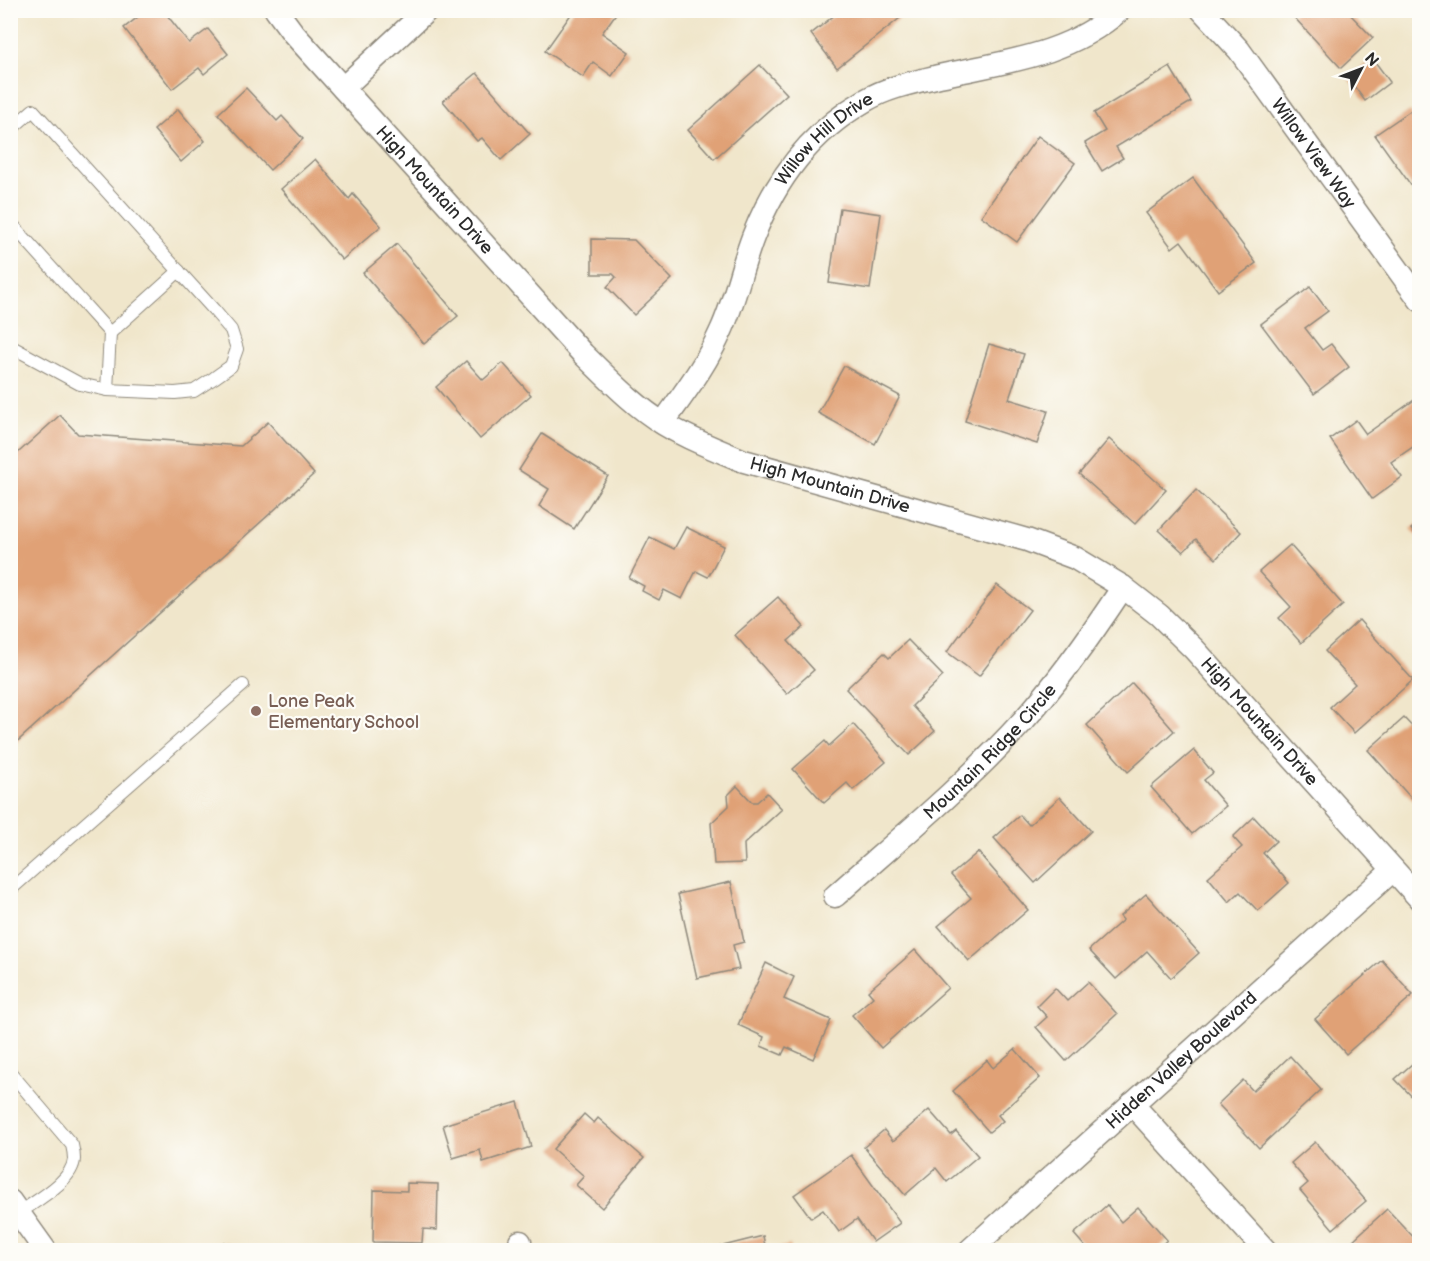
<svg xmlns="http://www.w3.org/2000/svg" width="1430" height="1261" viewBox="0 0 1430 1261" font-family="'Balsamiq Sans',sans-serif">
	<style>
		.building { fill: #e0a176 }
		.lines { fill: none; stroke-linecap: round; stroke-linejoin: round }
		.lane-casing { stroke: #8e887b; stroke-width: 14 }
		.street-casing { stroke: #8e887b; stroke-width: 25 }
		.lane { stroke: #fff; stroke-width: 12 }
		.street { stroke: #fff; stroke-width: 22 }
		.education-dot { fill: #8d6e63; stroke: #fdfcf7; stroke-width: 2 }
		.labels { text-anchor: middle; stroke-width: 4.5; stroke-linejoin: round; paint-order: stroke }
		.street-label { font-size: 18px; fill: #2b2b2b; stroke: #fdfcf7 }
		.education-label { font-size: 18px; fill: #785e54; stroke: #fdfcf7; text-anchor: start }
	</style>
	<rect width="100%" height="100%" fill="#fdfcf7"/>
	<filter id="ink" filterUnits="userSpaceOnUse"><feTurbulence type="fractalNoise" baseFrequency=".0167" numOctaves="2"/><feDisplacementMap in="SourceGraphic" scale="12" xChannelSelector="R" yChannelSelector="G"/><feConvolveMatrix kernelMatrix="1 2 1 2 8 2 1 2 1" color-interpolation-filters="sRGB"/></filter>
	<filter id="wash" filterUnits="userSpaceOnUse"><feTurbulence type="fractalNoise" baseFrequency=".008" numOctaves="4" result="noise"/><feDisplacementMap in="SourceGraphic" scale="24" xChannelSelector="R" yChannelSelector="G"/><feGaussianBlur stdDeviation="1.35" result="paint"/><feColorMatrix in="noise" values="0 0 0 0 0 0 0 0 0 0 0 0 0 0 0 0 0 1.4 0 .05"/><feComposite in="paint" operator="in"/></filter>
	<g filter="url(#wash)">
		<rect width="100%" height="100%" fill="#f0e6cb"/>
		<g id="blocks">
			<g class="building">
				<polygon points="147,10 163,10 189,43 208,29 228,54 204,74 199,68 172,89 124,28"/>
				<polygon points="574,10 615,10 617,12 602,33 629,52 612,76 593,62 583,77 545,51"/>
				<polygon points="841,10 910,10 837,68 811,34"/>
				<polygon points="1297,10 1346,10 1373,38 1341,68 1292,15"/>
				<polygon points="1373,59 1390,82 1365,101 1348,78"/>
				<polygon points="760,65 787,94 714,159 688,130"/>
				<polygon points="1170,67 1191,102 1116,147 1123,158 1102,171 1085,143 1105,131 1094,113"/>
				<polygon points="477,73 530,134 501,160 482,138 477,141 443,101"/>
				<polygon points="246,88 277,121 282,116 303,139 270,170 218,114"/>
				<polygon points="178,109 205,141 181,162 154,130"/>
				<polygon points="1410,111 1420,124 1420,198 1375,135"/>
				<polygon points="1038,136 1075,163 1017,242 981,216"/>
				<polygon points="315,159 349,199 353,194 381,226 342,260 281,189"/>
				<polygon points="1193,178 1256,263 1218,291 1181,241 1172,248 1146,213"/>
				<polygon points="840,208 881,214 870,289 829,283"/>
				<polygon points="592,239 634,240 672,279 634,315 607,287 616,277 613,274 592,274"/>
				<polygon points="397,244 458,316 424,344 363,273"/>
				<polygon points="1310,287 1328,311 1305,328 1322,350 1331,344 1349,367 1314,394 1261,324"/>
				<polygon points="989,344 1024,354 1009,399 1048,411 1037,444 965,421"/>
				<polygon points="466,361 483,380 503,363 531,395 480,439 436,387"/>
				<polygon points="844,366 900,396 875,444 818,413"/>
				<polygon points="1420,396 1420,442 1391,462 1402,477 1372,499 1330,439 1356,420 1366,434"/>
				<polygon points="60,415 78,434 241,446 268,422 314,474 10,748 10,460"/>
				<polygon points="542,434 608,476 574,529 539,506 549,489 519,470"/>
				<polygon points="1109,439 1166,490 1135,524 1079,474"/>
				<polygon points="1196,490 1241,532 1216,559 1196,539 1183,552 1159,530"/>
				<polygon points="1420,522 1420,540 1411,529"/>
				<polygon points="686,527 724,546 708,577 696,571 682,599 664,590 659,600 642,591 644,586 629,578 650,537 674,549"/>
				<polygon points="1290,545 1343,605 1301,643 1279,618 1291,607 1259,572"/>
				<polygon points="997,585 1030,610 979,676 947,652"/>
				<polygon points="778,597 804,627 788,641 814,670 787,694 735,635"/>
				<polygon points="1359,620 1413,680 1354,733 1330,707 1355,684 1325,651"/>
				<polygon points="908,640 943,676 912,706 935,731 909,755 846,689 884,653 889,658"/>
				<polygon points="1132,683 1174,731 1128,772 1087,725"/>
				<polygon points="1404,718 1420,735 1420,808 1368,750"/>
				<polygon points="853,724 886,762 853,790 847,783 824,803 793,769 825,741 829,746"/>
				<polygon points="1194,750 1213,773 1204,780 1226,806 1192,834 1151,787"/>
				<polygon points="737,786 752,802 757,802 767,793 782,809 744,844 745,863 714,864 711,823 729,806 728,795"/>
				<polygon points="1060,797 1091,831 1035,883 994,838 1020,815 1029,825"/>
				<polygon points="1254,817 1276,841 1263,853 1289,883 1258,911 1240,892 1229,902 1208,877 1242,847 1233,837"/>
				<polygon points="978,852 1028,910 969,961 938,926 971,898 951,875"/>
				<polygon points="731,882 744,942 733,945 739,969 697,978 678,894"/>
				<polygon points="1146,894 1199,953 1171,978 1147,951 1116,979 1089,950 1123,920 1120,916"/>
				<polygon points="915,950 948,988 881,1048 852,1015 873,997 868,991"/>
				<polygon points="1382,960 1413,995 1346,1054 1315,1019"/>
				<polygon points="766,963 794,977 784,999 831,1020 813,1059 786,1047 782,1055 761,1046 764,1037 738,1025"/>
				<polygon points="1088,982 1117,1014 1066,1061 1036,1027 1047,1017 1037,1006 1055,988 1067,1001"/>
				<polygon points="1015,1049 1040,1078 998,1115 1003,1121 989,1132 953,1091 987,1060 993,1068"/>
				<polygon points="1290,1056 1321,1090 1259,1148 1218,1104 1243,1080 1253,1091"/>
				<polygon points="1420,1057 1420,1105 1395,1079"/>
				<polygon points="518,1102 531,1147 483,1162 480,1150 453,1158 443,1125"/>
				<polygon points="929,1110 951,1135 956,1131 978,1156 947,1182 936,1168 905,1195 864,1147 884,1130 893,1141"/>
				<polygon points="584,1114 594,1123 598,1118 644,1158 602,1208 576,1185 584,1176 553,1149"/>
				<polygon points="1315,1142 1366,1201 1333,1229 1300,1190 1308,1183 1291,1163"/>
				<polygon points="851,1155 900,1223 873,1242 857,1219 839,1232 823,1210 811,1218 794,1195"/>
				<polygon points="407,1183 438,1184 437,1230 423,1229 422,1243 373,1242 374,1190 407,1191"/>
				<polygon points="1107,1205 1121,1222 1138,1207 1167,1240 1156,1250 1088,1250 1074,1234"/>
				<polygon points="1387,1209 1420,1244 1420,1250 1359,1250 1351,1242"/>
				<polygon points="763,1236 766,1250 720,1250 719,1247"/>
				<polygon points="224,1242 241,1250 220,1250"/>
				<polygon points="790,1245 791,1250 772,1250"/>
			</g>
		</g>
	</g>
	<g filter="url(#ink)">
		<use href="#blocks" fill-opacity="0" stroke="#8e887b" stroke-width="1.5"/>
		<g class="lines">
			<defs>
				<g id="lane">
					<polyline points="10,130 33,110 214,310 231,330 237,349 231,366 214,378 194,391 175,393 107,390 80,384 10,346"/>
					<polyline points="10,222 110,333 107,390"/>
					<polyline points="110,333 179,271"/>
					<polyline points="10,890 243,685"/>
					<path d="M10,1072l62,73c1,4 2,10 2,14 -1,22 -39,42 -55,54"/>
				</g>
				<g id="street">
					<path id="s1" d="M276,10l17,23 290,321c25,24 51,52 81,70 25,15 53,26 80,37l283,79 48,18 48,29 36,28 35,34 226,250"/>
					<path id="s2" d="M1202,10l37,40 181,250"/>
					<polyline points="343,88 427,10"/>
					<path id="s3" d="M663,423c21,-30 43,-58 58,-92 14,-30 20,-63 32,-94 23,-59 58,-105 113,-137 22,-13 49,-18 73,-24 65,-14 129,-20 181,-66"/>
					<path id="s4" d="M835,896c63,-56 130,-111 187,-174 38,-42 70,-88 101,-135"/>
					<polyline points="1132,1104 1265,1250"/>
					<polyline points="10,1201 45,1250"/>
					<polyline points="520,1242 520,1250"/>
					<path id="s5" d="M970,1250l423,-380"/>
				</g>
			</defs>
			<use href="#lane" class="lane-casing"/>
			<use href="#street" class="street-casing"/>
			<use href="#lane" class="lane"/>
			<use href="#street" class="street"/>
		</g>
	</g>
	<circle class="education-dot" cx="256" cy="711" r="6"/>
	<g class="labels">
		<g class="street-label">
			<text dy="6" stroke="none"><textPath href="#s3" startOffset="332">Willow Hill Drive</textPath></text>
			<text dy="6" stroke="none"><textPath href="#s2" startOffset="182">Willow View Way</textPath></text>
			<text dy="6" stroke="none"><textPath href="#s1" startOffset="240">High Mountain Drive</textPath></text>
			<text dy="6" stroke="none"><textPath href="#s1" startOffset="746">High Mountain Drive</textPath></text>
			<text dy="6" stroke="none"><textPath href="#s1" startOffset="1250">High Mountain Drive</textPath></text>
			<text dy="6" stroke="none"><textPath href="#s4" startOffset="212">Mountain Ridge Circle</textPath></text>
			<text dy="6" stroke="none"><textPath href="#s5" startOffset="284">Hidden Valley Boulevard</textPath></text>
		</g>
		<g class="education-label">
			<text x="268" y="707">Lone Peak<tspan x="268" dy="21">Elementary School</tspan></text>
		</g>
	</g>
	<rect width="1430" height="1261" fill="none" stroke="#fdfcf7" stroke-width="36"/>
	<g transform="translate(1361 69) rotate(48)" stroke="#fdfcf7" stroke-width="4.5" paint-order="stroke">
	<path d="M0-4.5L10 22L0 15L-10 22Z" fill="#2b2b2b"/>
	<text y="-9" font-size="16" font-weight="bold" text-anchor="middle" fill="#2b2b2b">N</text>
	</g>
</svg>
